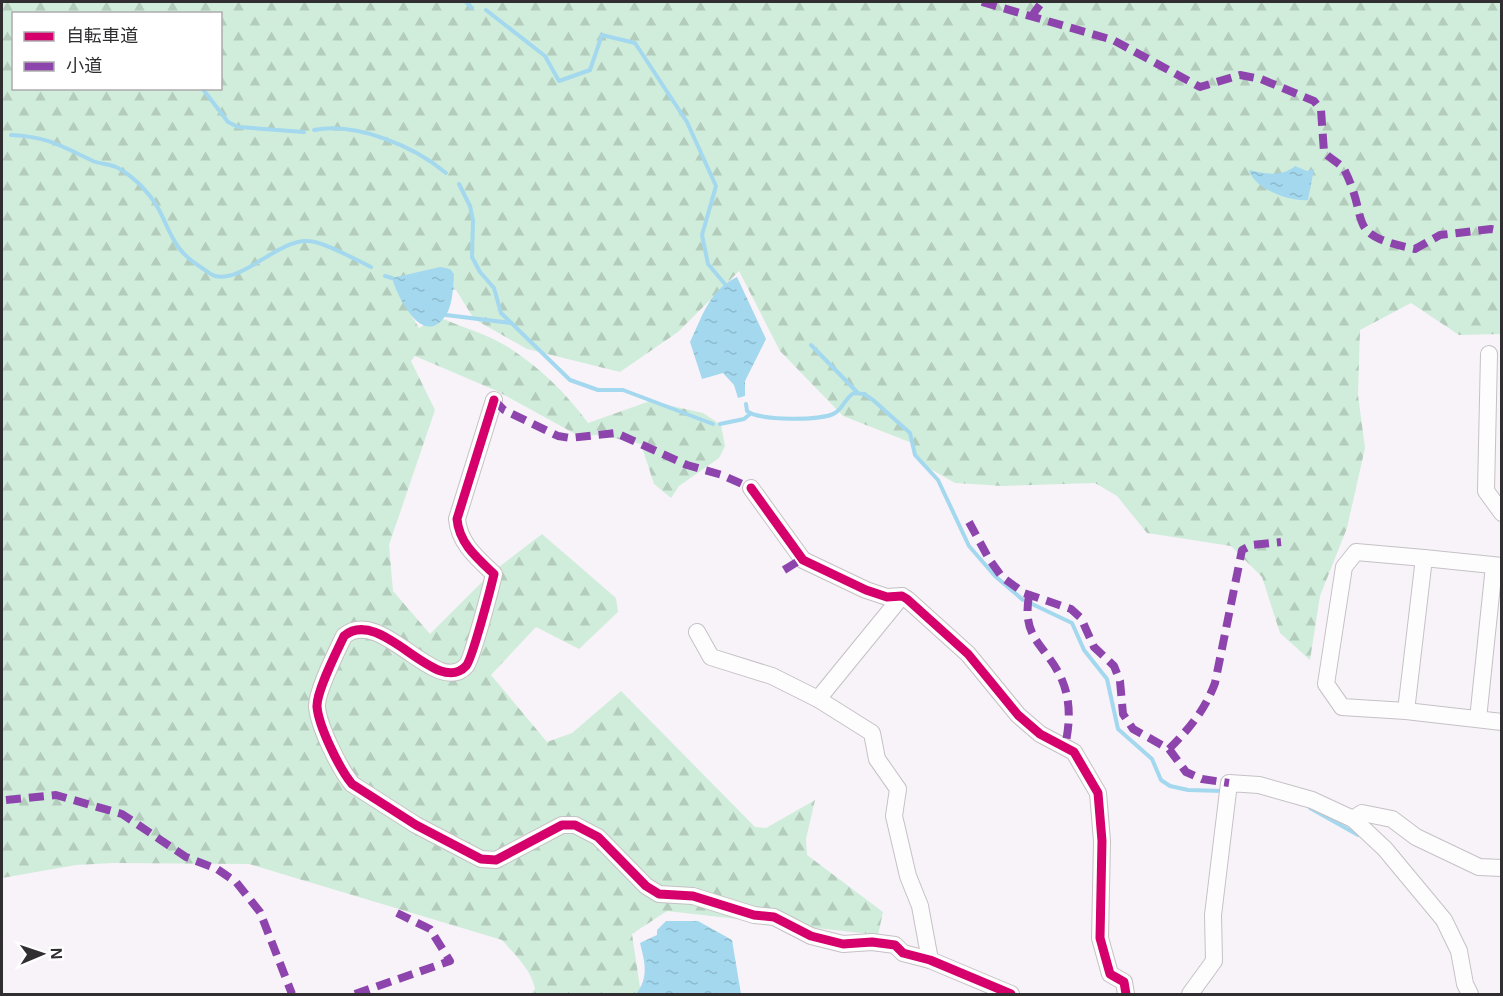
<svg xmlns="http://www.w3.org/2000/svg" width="1503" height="996" viewBox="0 0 1503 996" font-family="Arial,'Noto Sans JP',sans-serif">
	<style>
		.forest { fill: url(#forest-firs); fill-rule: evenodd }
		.water { fill: url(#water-ripples) }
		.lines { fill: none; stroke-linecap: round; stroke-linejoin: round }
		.stream { stroke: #a3d8ee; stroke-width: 4 }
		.minor-casing { stroke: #c5c1c5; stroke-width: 18 }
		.minor { stroke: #fefdfe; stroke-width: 16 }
		.quiet { stroke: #8e44ad; stroke-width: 8; stroke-dasharray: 15 8; stroke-linecap: butt }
		.cycleway-casing { stroke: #fff; stroke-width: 13 }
		.cycleway { stroke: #d6006c; stroke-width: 9 }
	</style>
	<defs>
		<pattern id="forest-firs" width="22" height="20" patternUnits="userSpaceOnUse" patternTransform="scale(1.5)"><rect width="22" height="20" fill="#d0eddb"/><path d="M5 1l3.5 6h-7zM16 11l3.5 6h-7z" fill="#b3ccbc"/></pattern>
		<pattern id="water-ripples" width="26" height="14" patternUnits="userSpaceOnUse" patternTransform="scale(1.5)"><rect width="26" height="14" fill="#a3d8ee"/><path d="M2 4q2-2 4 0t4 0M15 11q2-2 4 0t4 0" fill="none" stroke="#8dbacd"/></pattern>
	</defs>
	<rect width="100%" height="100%" fill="#f8f3f9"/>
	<path class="forest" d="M2,2h1499v332l-42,1 -48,-32 -51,27 -2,65 7,53 -18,80 -27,68 -10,64 -30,-27 -18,-56 -31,-31 -84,-13 -30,-37 -22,-13 -92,3 -48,-3 -35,-20 -8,-20 -69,-27 -63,-65 -41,-80 -61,61 -58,40 -93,-23 -53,-30 -18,-29 -23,-5 -29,18 15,25 19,-11c24,10 52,18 73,32 29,19 56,45 77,74l62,-22 53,12 18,12 4,21 -6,12 -40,28 -8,12 -17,-14 -13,-40 -41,-9 -21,1 -82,-45 -82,-35 -4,5 24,49 -46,135 4,46 37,43 61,-61 51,-39 74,64 2,14 -39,37 -43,-22 -45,48 56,67 25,-9 49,-42 134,136 11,1 49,-28 -9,39 1,16 76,57 -5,23 -211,-24 -35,23 9,60h-110l4,-5c-4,-20 -20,-34 -33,-49l-253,-76 -135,-1 -38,2 -74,13zM14,14h206v74h-206z"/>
	<g class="water">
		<path d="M1295,166l12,5 7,-2 -6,31c-18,2 -54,-11 -59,-30 16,4 33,7 46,-4z"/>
		<path d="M440,267l10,2 4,5c-1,13 -1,30 -8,41 -23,35 -49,-19 -54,-37z"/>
		<path d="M737,277l29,62 -21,42v15l-7,2 -4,-13 -11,-12 -21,6 -12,-37c12,-25 20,-53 47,-65z"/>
		<path d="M666,921h32l34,19 9,54h-105c13,-17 9,-31 4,-51l17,-8v-5z"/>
	</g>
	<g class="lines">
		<g class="stream">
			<polyline points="466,2 472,8"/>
			<polyline points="486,10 545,56 559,81 590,70 602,35 635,43 687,122 716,186 702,235 708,264 724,283"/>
			<polyline points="202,88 228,122 238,127 304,132"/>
			<path d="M314,130c42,-8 100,16 132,43"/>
			<path d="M11,135c38,2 50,11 82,26 7,3 16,3 23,6 9,4 22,15 28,22 26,27 21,56 55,77 5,3 11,8 16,10 27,7 64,-37 93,-35 15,0 48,19 63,26"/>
			<polyline points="459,184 470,206 473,221 472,257 480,272 494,288 501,313 570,380 598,390 623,390 713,424"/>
			<polyline points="385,276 392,278"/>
			<polyline points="446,315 511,323"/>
			<polyline points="811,345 857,392"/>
			<path d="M746,404l1,7c12,10 75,10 88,2 8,-5 11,-16 19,-20l10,1 9,6 37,33 5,22 23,25 31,66 26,30 28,24"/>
			<polyline points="720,424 744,419 750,414"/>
			<polyline points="1032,604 1072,623 1084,650 1107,679 1118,729 1152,759 1161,780 1170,786 1188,790 1224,791"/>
			<polyline points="1310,808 1358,835"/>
		</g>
		<defs>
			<g id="minor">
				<polyline points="1489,354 1486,491 1502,513"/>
				<path d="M494,400l-37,119c2,24 20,39 37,55 -3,13 -22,86 -28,92 -30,32 -85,-61 -122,-30 -7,15 -28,56 -27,71 2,20 22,61 35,77l64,41 65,34 15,1 66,-35h13l23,12 48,49 13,8 34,2 61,19 20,2 37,19 32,8 29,-2 23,3 8,8 27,7 81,34"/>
				<polyline points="751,488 803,560 866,590 887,597 902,596 907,599 968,654 1018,715 1040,734 1074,752 1098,793 1102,841 1100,938 1110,974 1124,982 1126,994"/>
				<polyline points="1424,558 1356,552 1344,567 1326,684 1342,707 1406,711 1502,722"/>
				<polyline points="697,632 711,657 772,676 818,699 872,733 877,759 898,789 894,816 908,876 920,906 930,960"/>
				<polyline points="818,699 902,596"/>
				<polyline points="1406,711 1424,558 1502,566"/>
				<polyline points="1478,719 1494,566"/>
				<polyline points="1353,819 1362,813 1392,819 1416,837 1479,867 1502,868"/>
				<polyline points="1190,994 1214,961 1213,915 1229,783 1259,785 1312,800 1353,819 1385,849 1444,920 1459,951 1465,984 1470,994"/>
			</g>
		</defs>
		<use href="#minor" class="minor-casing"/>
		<use href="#minor" class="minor"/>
		<g class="quiet">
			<path d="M982,2l131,38 87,47 40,-12 21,4 53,22 7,9 3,42c6,7 18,12 21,19 26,53 -2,63 70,78l25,-14 51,-6 11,2"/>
			<polyline points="1031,17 1042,2"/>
			<polyline points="494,400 504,410 558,436 570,438 616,433 687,465 722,475 751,488"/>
			<polyline points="969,522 989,559 1002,577 1024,593 1071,609 1081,618 1094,647 1114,666 1120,681 1123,714 1133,729 1169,749 1186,772 1202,779 1229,783"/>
			<polyline points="784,570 802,559"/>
			<path d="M1029,596c-8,44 18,49 33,84 9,21 8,44 3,66"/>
			<path d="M1169,749c20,-20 36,-39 46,-66l27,-133 10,-5 29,-3"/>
			<polyline points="6,800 56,795 122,814 186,857 217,869 236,882 260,912 292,994"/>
			<polyline points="355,994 450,961 430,929 397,913"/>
		</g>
		<defs>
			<g id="cycleway">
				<path d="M494,400l-37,119c2,24 20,39 37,55 -3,13 -22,86 -28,92 -30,32 -85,-61 -122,-30 -7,15 -28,56 -27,71 2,20 22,61 35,77l64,41 65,34 15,1 66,-35h13l23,12 48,49 13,8 34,2 61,19 20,2 37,19 32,8 29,-2 23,3 8,8 27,7 81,34"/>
				<polyline points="751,488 803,560 866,590 887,597 902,596 907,599 968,654 1018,715 1040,734 1074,752 1098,793 1102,841 1100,938 1110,974 1124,982 1126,994"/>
			</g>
		</defs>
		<use href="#cycleway" class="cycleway-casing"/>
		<use href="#cycleway" class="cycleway"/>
	</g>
	<rect width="1503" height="996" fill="none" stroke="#312e32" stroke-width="6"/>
	<rect x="12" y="12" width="210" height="78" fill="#ffffff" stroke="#adabad" stroke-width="1.5"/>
	<rect x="24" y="32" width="30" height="9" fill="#d6006c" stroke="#adabad" stroke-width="1.5"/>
	<text x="66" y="42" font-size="18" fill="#312e32">自転車道</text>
	<rect x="24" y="62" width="30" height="9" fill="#8e44ad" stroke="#adabad" stroke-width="1.5"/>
	<text x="66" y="72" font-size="18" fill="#312e32">小道</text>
	<g transform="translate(42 954) rotate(88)" stroke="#ffffff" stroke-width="4.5" paint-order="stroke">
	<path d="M0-4.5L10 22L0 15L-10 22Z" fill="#312e32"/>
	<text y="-9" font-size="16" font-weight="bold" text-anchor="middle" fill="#312e32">N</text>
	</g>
</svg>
